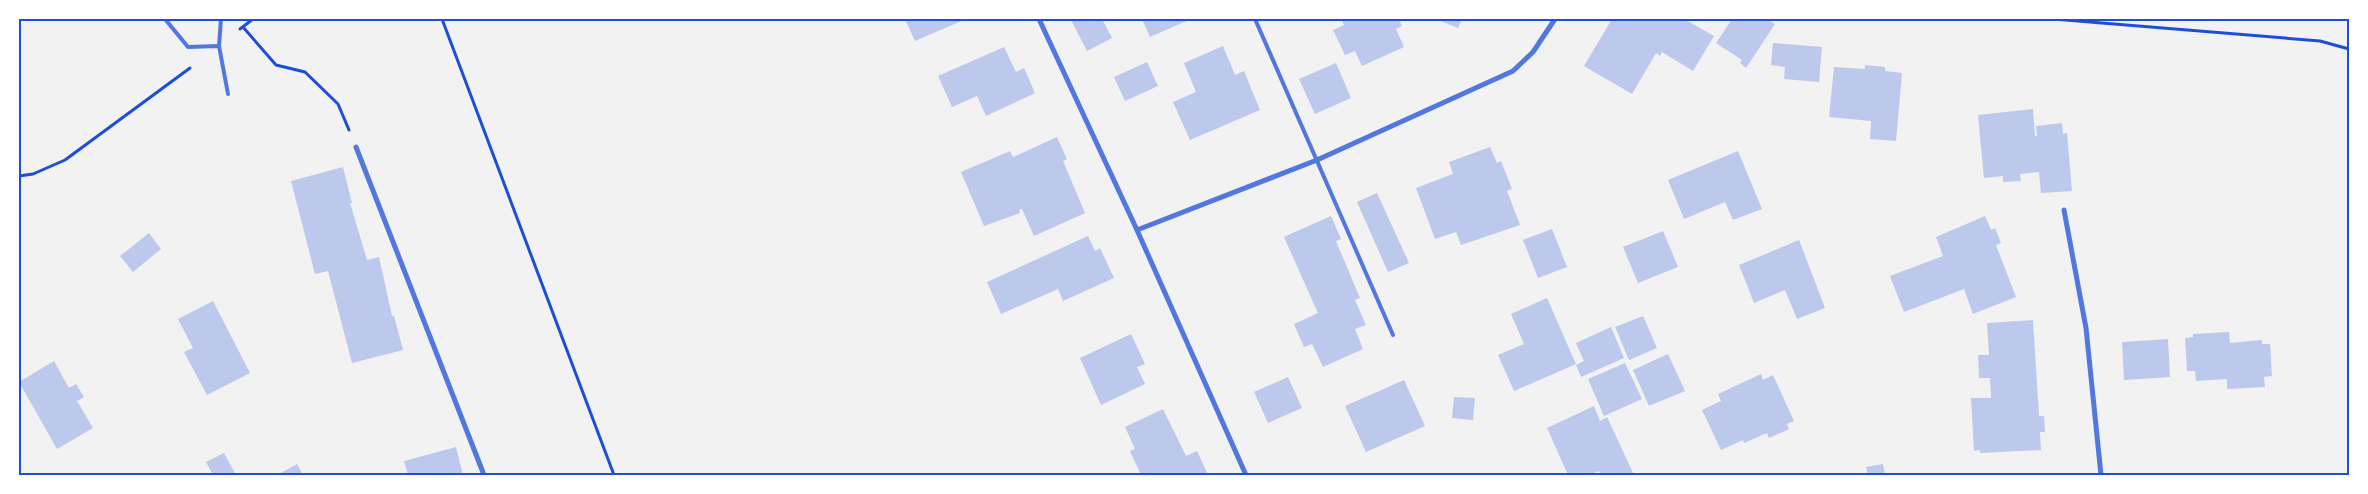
<svg xmlns="http://www.w3.org/2000/svg" width="2368" height="494" viewBox="0 0 2368 494" font-family="'PT Sans Narrow',sans-serif">
	<style>
		.building { fill: #bdc9ec }
		.lines { fill: none; stroke-linecap: round; stroke-linejoin: round }
		.path { stroke: #1d4ed8; stroke-width: 3 }
		.service { stroke: #5277de; stroke-width: 4 }
		.minor { stroke: #5277de; stroke-width: 5 }
		.neatline { fill: none; stroke: #1d4ed8; stroke-width: 2 }
	</style>
	<rect width="100%" height="100%" fill="#f2f2f2"/>
	<g class="building">
		<polygon points="905,19 966,19 915,41"/>
		<polygon points="1074,19 1102,19 1112,38 1087,51 1071,20"/>
		<polygon points="1142,19 1191,19 1150,37"/>
		<polygon points="1341,19 1399,19 1402,26 1396,29 1404,47 1362,66 1355,51 1345,55 1333,30 1344,25"/>
		<polygon points="1436,19 1462,19 1458,28"/>
		<polygon points="1612,19 1684,19 1714,36 1693,71 1662,52 1660,56 1656,53 1632,94 1584,66"/>
		<polygon points="1732,19 1766,19 1775,24 1746,68 1740,63 1742,60 1716,43"/>
		<polygon points="1773,43 1822,47 1819,82 1784,79 1785,67 1771,65"/>
		<polygon points="1223,46 1235,75 1244,71 1260,110 1190,140 1173,102 1196,92 1184,63"/>
		<polygon points="1004,47 1016,72 1024,68 1035,93 986,116 977,96 952,107 938,76"/>
		<polygon points="1147,62 1158,86 1125,101 1114,77"/>
		<polygon points="1336,63 1351,98 1315,114 1299,79"/>
		<polygon points="1865,65 1885,67 1885,71 1902,73 1896,141 1870,139 1871,121 1829,117 1834,67 1865,69"/>
		<polygon points="2033,109 2035,136 2037,136 2036,126 2062,123 2063,134 2067,133 2072,191 2041,193 2039,172 2020,174 2021,181 2003,182 2003,176 1984,178 1978,115"/>
		<polygon points="1057,137 1067,159 1063,161 1085,213 1034,236 1022,209 1019,210 1020,213 984,226 961,172 1010,151 1013,157"/>
		<polygon points="1490,147 1497,163 1501,161 1512,189 1507,191 1520,225 1461,245 1456,232 1435,239 1416,188 1453,174 1449,162"/>
		<polygon points="1738,151 1762,209 1733,220 1725,202 1684,219 1668,180"/>
		<polygon points="343,167 352,203 350,203 367,260 379,257 392,316 394,316 403,350 352,363 328,271 315,274 291,181"/>
		<polygon points="1377,193 1409,263 1388,272 1357,202"/>
		<polygon points="1331,216 1341,239 1336,241 1360,298 1355,300 1366,325 1355,329 1363,349 1323,367 1312,344 1304,347 1294,324 1318,313 1284,237"/>
		<polygon points="1985,216 1991,230 1995,228 2001,243 1996,245 2016,297 1973,314 1964,289 1904,312 1890,276 1943,256 1936,237"/>
		<polygon points="1552,229 1567,267 1538,278 1523,240"/>
		<polygon points="1663,231 1678,267 1638,283 1623,247"/>
		<polygon points="149,233 161,249 133,272 120,256"/>
		<polygon points="1088,236 1095,251 1100,248 1114,278 1063,301 1058,289 1001,314 987,282"/>
		<polygon points="1799,240 1825,308 1797,319 1785,290 1754,303 1739,265"/>
		<polygon points="1547,298 1576,364 1514,391 1498,355 1524,344 1511,314"/>
		<polygon points="213,301 250,373 207,395 184,352 193,348 178,319"/>
		<polygon points="1643,316 1657,348 1629,360 1615,327"/>
		<polygon points="2033,320 2039,416 2044,416 2045,432 2040,432 2041,450 1980,453 1980,450 1974,451 1971,398 1991,398 1990,378 1979,378 1978,355 1989,355 1987,323"/>
		<polygon points="1611,327 1624,358 1581,377 1576,365 1584,361 1576,343"/>
		<polygon points="2229,332 2230,343 2262,340 2262,344 2270,344 2272,376 2264,377 2265,387 2227,389 2227,379 2196,381 2195,371 2187,371 2185,338 2193,337 2193,334"/>
		<polygon points="1131,334 1145,364 1137,367 1145,384 1101,405 1080,358"/>
		<polygon points="2168,339 2170,377 2124,380 2122,342"/>
		<polygon points="1668,354 1685,391 1649,406 1633,370"/>
		<polygon points="54,361 69,388 76,384 84,397 77,401 93,428 57,449 19,382"/>
		<polygon points="1625,363 1642,399 1604,416 1588,379"/>
		<polygon points="1761,374 1763,380 1773,375 1794,421 1787,424 1789,429 1769,438 1767,433 1744,443 1743,440 1721,450 1702,410 1721,401 1718,394"/>
		<polygon points="1288,377 1302,408 1268,423 1254,392"/>
		<polygon points="1404,380 1425,426 1366,452 1345,406"/>
		<polygon points="1454,397 1475,398 1473,420 1452,418"/>
		<polygon points="1594,406 1600,421 1607,417 1634,475 1601,475 1599,471 1589,475 1568,475 1547,428"/>
		<polygon points="1163,409 1186,456 1197,451 1208,475 1141,475 1130,451 1135,449 1125,427"/>
		<polygon points="456,447 463,475 408,475 404,461"/>
		<polygon points="224,453 236,475 213,475 206,462"/>
		<polygon points="297,464 303,475 277,475"/>
		<polygon points="1883,464 1885,475 1868,475 1866,467"/>
	</g>
	<g class="lines">
		<g class="path">
			<polyline points="442,19 614,475"/>
			<polyline points="2053,19 2320,41 2349,49"/>
			<polyline points="243,27 276,65 305,72 338,104 349,130"/>
			<polyline points="240,29 253,19"/>
			<polyline points="19,176 33,174 65,160 190,68"/>
		</g>
		<g class="service">
			<polyline points="165,19 188,47 219,46 228,94"/>
			<polyline points="1255,19 1393,335"/>
			<polyline points="219,46 221,19"/>
		</g>
		<g class="minor">
			<polyline points="1039,19 1137,230 1246,475"/>
			<polyline points="356,147 484,475"/>
			<polyline points="2064,210 2086,328 2101,475"/>
			<polyline points="1137,230 1317,160 1513,71 1533,52 1555,19"/>
		</g>
	</g>
	<rect width="2368" height="494" fill="none" stroke="#ffffff" stroke-width="40"/>
	<rect x="20" y="20" width="2328" height="454" class="neatline"/>
</svg>
